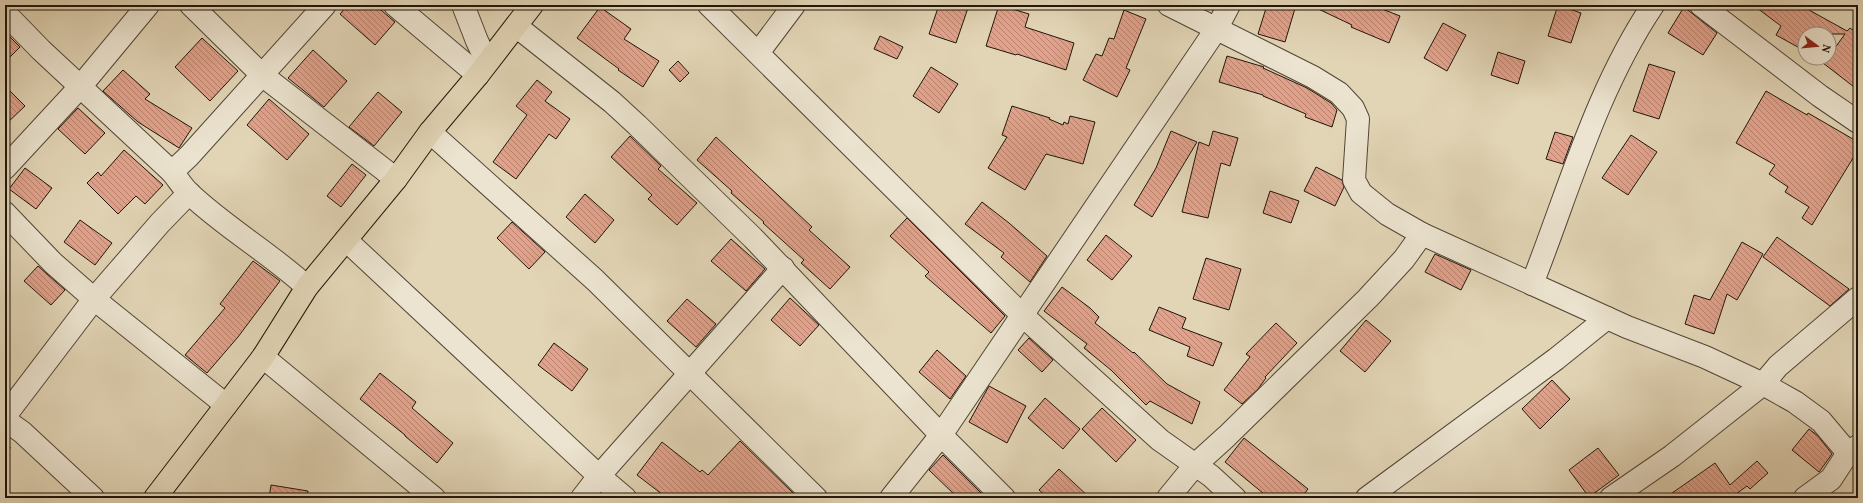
<svg xmlns="http://www.w3.org/2000/svg" width="1863" height="503" viewBox="0 0 1863 503" font-family="Vollkorn,serif">
	<style>
		.building { fill: url(#building-back-hatch); stroke: #20160b }
		.lines { fill: none; stroke-linecap: round; stroke-linejoin: round }
		.minor-casing { stroke: #504636; stroke-width: 24 }
		.major-casing { stroke: #20160b; stroke-width: 24 }
		.path { stroke: #20160b; stroke-width: 2.5; stroke-dasharray: 3 2; stroke-linecap: butt }
		.minor { stroke: #ece4d0; stroke-width: 22 }
		.major { stroke: #e2d5b6; stroke-width: 22 }
	</style>
	<defs>
		<pattern id="building-back-hatch" width="6" height="6" patternUnits="userSpaceOnUse"><rect width="6" height="6" fill="#e2a28b"/><path d="M-1 5l2 2M0 0l6 6M5-1l2 2" fill="none" stroke="#b78370"/></pattern>
	</defs>
	<rect width="100%" height="100%" fill="#e2d5b6"/>
	<filter id="stains"><feTurbulence type="fractalNoise" baseFrequency=".005" numOctaves="4"/><feColorMatrix values="0 0 0 0 .2 0 0 0 0 .09 0 0 0 0 .02 0 0 0 .5 -.17"/></filter>
	<radialGradient id="worn" r=".72"><stop offset=".6" stop-color="#630" stop-opacity="0"/><stop offset="1" stop-color="#630" stop-opacity=".3"/></radialGradient>
	<g class="building">
		<polygon points="348,5 375,5 395,22 375,45 340,14"/>
		<polygon points="939,5 969,5 956,43 929,34"/>
		<polygon points="999,5 1029,14 1025,27 1074,43 1066,70 1017,54 1016,55 986,46"/>
		<polygon points="1267,5 1296,5 1285,42 1258,34"/>
		<polygon points="1310,5 1372,5 1400,16 1389,43 1351,27 1352,25"/>
		<polygon points="1558,5 1581,13 1571,43 1548,36"/>
		<polygon points="1753,5 1812,5 1809,10 1847,31 1850,28 1858,34 1858,90 1823,63 1829,58 1829,56 1845,34 1805,34 1805,51 1776,35 1781,26"/>
		<polygon points="600,7 631,29 624,39 659,61 643,87 618,70 619,69 577,38"/>
		<polygon points="1684,7 1717,33 1703,55 1668,33"/>
		<polygon points="1124,10 1146,19 1126,68 1130,70 1117,97 1083,80 1096,54 1102,56 1109,38 1114,39"/>
		<polygon points="1443,23 1466,35 1447,71 1424,58"/>
		<polygon points="5,32 20,47 5,62"/>
		<polygon points="880,36 903,47 897,59 874,49"/>
		<polygon points="202,38 238,71 210,101 175,67"/>
		<polygon points="313,50 347,81 324,107 288,78"/>
		<polygon points="1498,52 1525,61 1518,84 1491,75"/>
		<polygon points="1227,56 1264,67 1263,68 1307,88 1331,103 1337,110 1332,127 1305,117 1306,114 1263,96 1263,95 1219,82"/>
		<polygon points="678,61 689,73 680,82 669,70"/>
		<polygon points="1649,64 1675,72 1659,119 1633,111"/>
		<polygon points="931,67 958,84 939,113 913,96"/>
		<polygon points="123,70 150,94 145,99 192,128 179,148 138,122 103,91"/>
		<polygon points="537,80 552,92 545,101 570,119 556,139 549,134 516,179 493,162 527,115 516,106"/>
		<polygon points="5,86 25,106 5,125"/>
		<polygon points="1766,91 1807,115 1808,113 1858,142 1858,150 1812,225 1802,218 1809,207 1785,192 1788,187 1769,174 1775,165 1736,143"/>
		<polygon points="378,92 402,112 374,146 349,127"/>
		<polygon points="269,99 309,134 287,160 247,125"/>
		<polygon points="1012,106 1050,118 1049,119 1063,125 1064,122 1068,124 1070,116 1095,122 1083,164 1046,154 1025,190 988,168 1007,137 1002,135"/>
		<polygon points="78,108 105,133 85,154 58,129"/>
		<polygon points="1171,131 1197,142 1152,217 1134,205 1156,168"/>
		<polygon points="1213,131 1238,138 1230,166 1221,163 1208,218 1182,212 1199,142 1209,146"/>
		<polygon points="1555,132 1573,137 1563,164 1546,159"/>
		<polygon points="1631,135 1657,152 1628,195 1602,178"/>
		<polygon points="630,136 661,166 658,169 697,203 677,225 648,199 652,195 611,157"/>
		<polygon points="716,137 812,227 809,230 850,267 830,289 801,263 804,260 763,223 764,222 731,193 732,191 697,160"/>
		<polygon points="124,150 163,185 145,204 136,196 118,214 87,183 98,172 101,176"/>
		<polygon points="352,164 366,175 341,207 327,196"/>
		<polygon points="1316,167 1342,180 1344,187 1335,206 1304,191"/>
		<polygon points="25,168 52,188 36,209 9,189"/>
		<polygon points="1270,191 1299,201 1291,223 1263,213"/>
		<polygon points="585,194 614,220 595,243 566,217"/>
		<polygon points="982,202 1009,223 1047,256 1030,282 1001,257 1004,253 965,224"/>
		<polygon points="907,218 1005,316 991,333 925,276 929,272 890,236"/>
		<polygon points="80,220 112,243 95,265 64,242"/>
		<polygon points="512,222 545,252 529,269 497,238"/>
		<polygon points="1106,235 1132,256 1112,280 1087,260"/>
		<polygon points="1777,237 1849,289 1830,306 1763,257"/>
		<polygon points="731,239 765,269 746,291 711,261"/>
		<polygon points="1742,242 1763,254 1737,300 1727,294 1714,334 1685,324 1694,295 1710,300"/>
		<polygon points="1435,254 1471,270 1461,290 1425,272"/>
		<polygon points="1206,258 1241,269 1229,310 1193,299"/>
		<polygon points="253,261 280,281 238,337 207,373 185,355 225,308 220,304"/>
		<polygon points="38,266 65,290 51,305 24,281"/>
		<polygon points="1062,287 1090,308 1099,317 1095,323 1133,353 1134,352 1167,384 1200,402 1192,424 1150,401 1146,405 1111,370 1084,348 1087,344 1044,311"/>
		<polygon points="790,298 819,325 800,346 771,320"/>
		<polygon points="687,299 716,324 696,347 667,321"/>
		<polygon points="1159,307 1186,318 1182,328 1222,343 1213,366 1187,356 1190,347 1149,330"/>
		<polygon points="1366,320 1391,341 1365,372 1340,351"/>
		<polygon points="1276,323 1297,343 1265,377 1266,378 1258,389 1242,404 1224,390 1250,357 1246,354"/>
		<polygon points="1029,338 1053,360 1042,372 1018,350"/>
		<polygon points="554,343 588,369 572,391 538,365"/>
		<polygon points="937,350 966,376 950,399 919,372"/>
		<polygon points="380,373 416,402 412,408 453,443 437,463 405,436 405,435 360,399"/>
		<polygon points="1552,380 1570,399 1540,429 1522,409"/>
		<polygon points="989,386 1026,406 1007,443 969,422"/>
		<polygon points="1045,398 1080,429 1063,449 1028,418"/>
		<polygon points="1102,408 1136,440 1116,462 1082,429"/>
		<polygon points="1809,429 1818,436 1832,454 1819,472 1792,450"/>
		<polygon points="1244,438 1308,489 1301,498 1269,498 1225,462"/>
		<polygon points="740,441 798,498 667,498 637,475 662,442 700,472 702,470 708,475"/>
		<polygon points="1598,448 1619,475 1589,497 1569,470"/>
		<polygon points="943,455 986,498 958,498 929,470"/>
		<polygon points="1757,461 1768,473 1750,489 1747,486 1736,494 1739,498 1665,498 1715,463 1730,485"/>
		<polygon points="1059,469 1090,498 1048,498 1039,490"/>
		<polygon points="271,485 308,491 307,498 269,498"/>
	</g>
	<g class="lines">
		<defs>
			<g id="minor">
				<polyline points="191,5 262,75 396,179"/>
				<polyline points="395,5 478,75"/>
				<polyline points="463,5 477,41 487,62"/>
				<polyline points="709,5 1022,315 1160,440 1211,476 1235,498"/>
				<polyline points="1169,5 1313,77 1339,93 1353,108 1358,119 1354,180 1361,193 1387,214 1422,234 1627,327 1705,357 1763,384 1795,402 1821,421 1848,453"/>
				<polyline points="1701,5 1820,96 1858,122"/>
				<path d="M5,13l36,37 131,122c6,7 11,16 18,22 36,34 80,59 117,93"/>
				<polyline points="516,26 612,102 637,125 753,238 941,435 1004,498"/>
				<polyline points="758,53 794,5"/>
				<polyline points="430,132 595,280 816,498"/>
				<polyline points="5,168 80,87 148,5"/>
				<polyline points="172,172 189,156 325,5"/>
				<polyline points="5,213 53,263 94,299 226,405"/>
				<polyline points="346,240 599,476 625,498"/>
				<path d="M1532,284c37,-94 64,-194 121,-279"/>
				<polyline points="263,357 434,498"/>
				<polyline points="5,416 94,299 160,223 189,193"/>
				<polyline points="5,420 22,432 93,498"/>
				<polyline points="582,498 599,476 783,268"/>
				<polyline points="891,498 941,435 1217,28 1229,5"/>
				<polyline points="1168,498 1195,465 1227,436 1368,298 1404,259 1422,234"/>
				<polyline points="1367,498 1556,359 1607,318"/>
				<polyline points="1611,498 1672,456 1763,384 1778,366 1858,298"/>
				<polyline points="1805,498 1831,479 1848,453 1858,446"/>
			</g>
			<polyline id="major" points="155,498 263,357 307,287 396,179 430,132 478,75 532,5"/>
		</defs>
		<use href="#minor" class="minor-casing"/>
		<use href="#major" class="major-casing"/>
		<polyline class="path" points="5,453 10,447"/>
		<use href="#minor" class="minor"/>
		<use href="#major" class="major"/>
	</g>
	<rect width="1863" height="503" fill="none" stroke="#e2d5b6" stroke-width="20"/>
	<rect x="6" y="6" width="1851" height="491" fill="none" stroke="#20160b" stroke-width="2"/>
	<rect x="10" y="10" width="1843" height="483" fill="none" stroke="#20160b"/>
	<g transform="translate(1817 46) rotate(106)"><circle r="19" fill="#ece4d0" stroke="#9a9281"/>
	<path d="M0-3L7 15L0 10L-7 15Z" fill="#8f2418"/>
	<text y="-6" font-size="11" font-weight="bold" text-anchor="middle" fill="#20160b">N</text>
	</g>
	<rect width="100%" height="100%" filter="url(#stains)"/>
	<rect width="100%" height="100%" fill="url(#worn)"/>
</svg>
